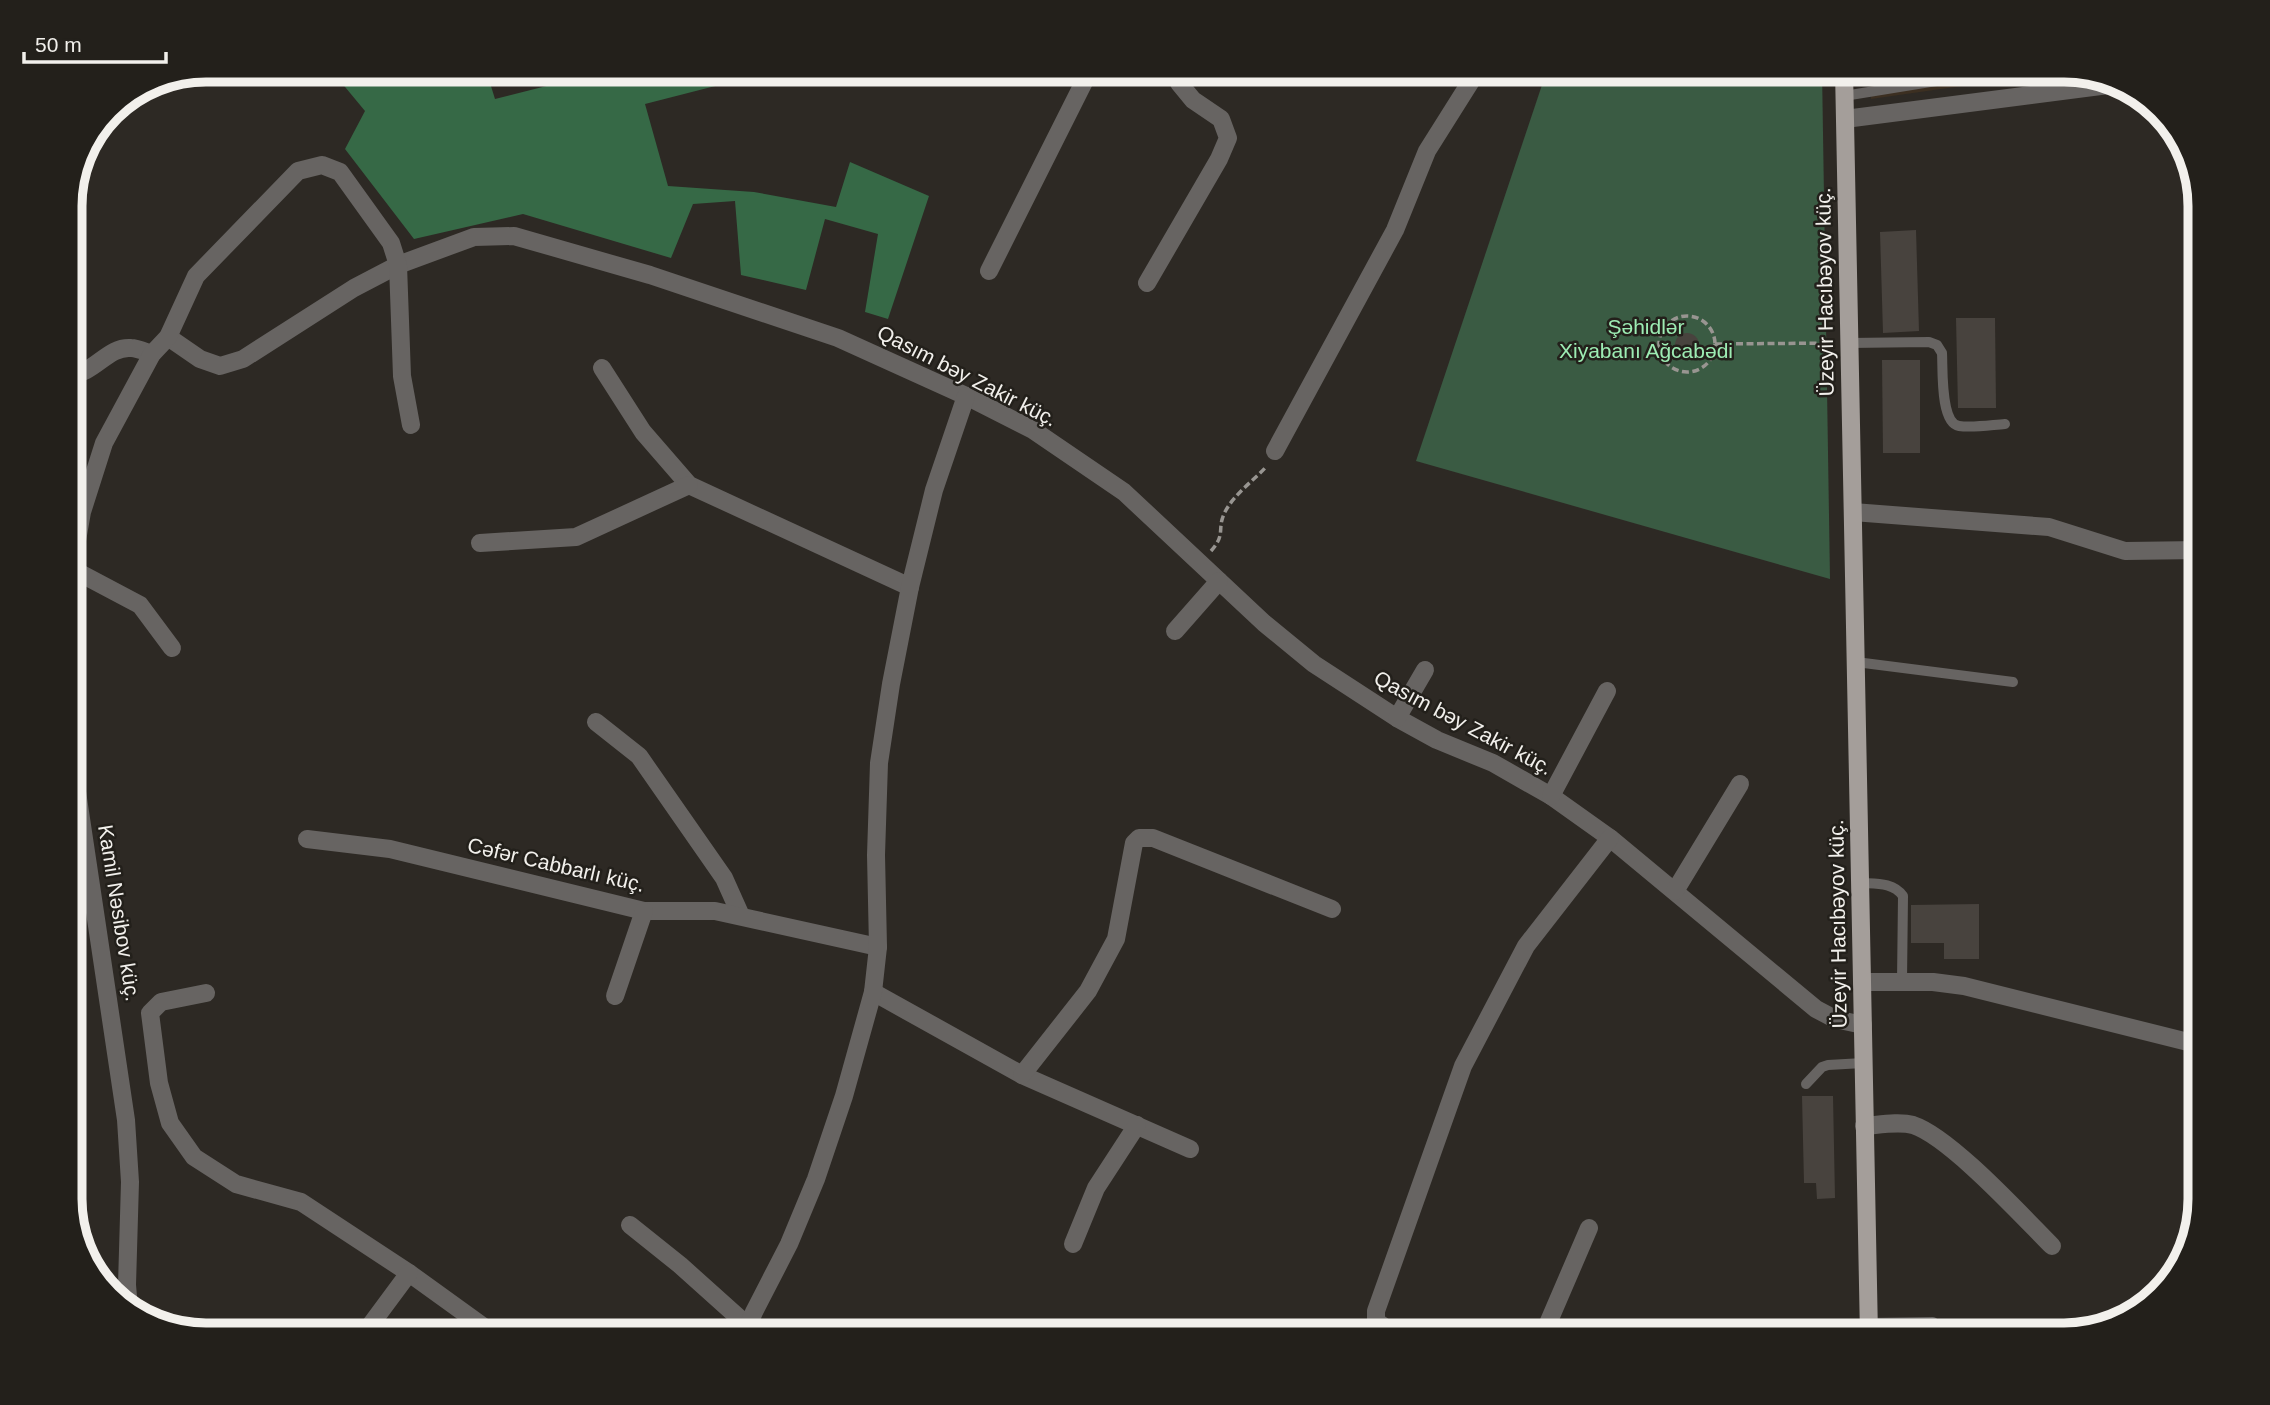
<svg xmlns="http://www.w3.org/2000/svg" width="2270" height="1405" viewBox="0 0 2270 1405" font-family="Arial,sans-serif">
	<style>
		.education { fill: #3c2f21 }
		.green { fill: #3a5b43 }
		.forest { fill: #366946 }
		.building { fill: #48433e }
		.lines { fill: none; stroke-linecap: round; stroke-linejoin: round }
		.path { stroke: #989591; stroke-width: 3.5; stroke-dasharray: 7 3.5; stroke-linecap: butt }
		.service { stroke: #676462; stroke-width: 10 }
		.minor { stroke: #676462; stroke-width: 18 }
		.tertiary { stroke: #676462; stroke-width: 18 }
		.primary { stroke: #a49e9a; stroke-width: 18 }
		.labels { text-anchor: middle; stroke-width: 5; stroke-linejoin: round; paint-order: stroke }
		.street-label { font-size: 21px; fill: #f2f0ec; stroke: #23201b }
		.park-label { font-size: 21px; fill: #9decb3; stroke: #23201b }
		.rim { fill: none; stroke: #f2f0ec; stroke-width: 9 }
	</style>
	<rect width="100%" height="100%" fill="#2d2924"/>
	<polygon class="education" points="1870,70 2064,70 2067,71 1871,99"/>
	<polygon class="green" points="1547,70 1822,70 1830,579 1416,461"/>
	<polygon class="forest" points="331,70 486,70 495,99 574,79 572,70 778,70 645,104 668,186 754,192 836,207 850,162 929,196 888,319 865,312 878,234 825,219 806,290 741,275 735,201 693,204 671,258 523,214 414,239 345,149 365,111"/>
	<g class="building">
		<polygon points="1916,230 1919,331 1883,333 1880,232"/>
		<polygon points="1956,318 1995,318 1996,408 1958,408"/>
		<circle cx="1687" cy="345" r="12"/>
		<polygon points="1882,360 1920,360 1920,453 1883,453"/>
		<polygon points="1979,904 1979,959 1944,959 1944,943 1911,943 1911,905"/>
		<polygon points="1802,1096 1833,1096 1835,1198 1817,1199 1816,1183 1804,1183"/>
	</g>
	<g class="lines">
		<g class="path">
			<circle cx="1687" cy="344" r="28"/>
			<polyline points="1715,344 1833,343"/>
			<path d="M1211,551c15,-17 6,-21 13,-37 8,-18 29,-33 42,-47"/>
		</g>
		<g class="service">
			<polyline points="1844,96 2004,70"/>
			<path d="M1849,343l80,-1 8,3 5,8c1,16 -2,70 17,73 14,2 32,-1 46,-2"/>
			<polyline points="1856,662 2013,682"/>
			<path d="M1860,883c16,1 33,-1 43,13l-1,85"/>
			<polyline points="1806,1084 1822,1067 1828,1065 1863,1063"/>
			<polyline points="1869,1323 1933,1322 1945,1335"/>
		</g>
		<g class="minor">
			<polyline points="1845,119 2116,84"/>
			<polyline points="989,271 1090,70"/>
			<polyline points="1147,283 1219,159 1228,138 1221,119 1193,100 1179,83 1181,70"/>
			<polyline points="168,337 200,359 220,366 243,359 354,288 398,265 474,237 514,236 650,275 838,338 966,396 1033,430 1124,492 1264,623 1314,664 1397,718 1437,740 1493,763 1551,796 1610,838 1816,1009 1835,1019 1863,1025"/>
			<polyline points="602,368 643,432 689,485 910,587"/>
			<path d="M70,374c24,1 37,-28 61,-26 6,0 15,4 21,6"/>
			<polyline points="1275,451 1395,230 1427,151 1478,70"/>
			<polyline points="1853,512 2049,527 2125,551 2200,550"/>
			<polyline points="480,543 576,537 689,485"/>
			<polyline points="72,569 140,605 172,648"/>
			<polyline points="1175,631 1219,581"/>
			<polyline points="1397,718 1425,670"/>
			<polyline points="596,722 639,756 724,878 741,916"/>
			<polyline points="1551,796 1607,691"/>
			<polyline points="307,839 390,849 644,911 715,911 878,947"/>
			<polyline points="1675,891 1740,784"/>
			<polyline points="873,992 1022,1075 1190,1149"/>
			<polyline points="206,993 161,1002 150,1013 159,1083 170,1123 194,1157 236,1184 301,1202 409,1273 495,1335"/>
			<polyline points="615,996 644,911"/>
			<polyline points="1022,1075 1088,991 1116,939 1134,843 1139,838 1153,838 1332,909"/>
			<path d="M1864,1126c14,-1 35,-5 49,-1 37,12 109,91 139,121"/>
			<polyline points="630,1225 680,1265 748,1326"/>
			<polyline points="1073,1244 1096,1188 1137,1125"/>
			<polyline points="129,1308 127,1285 130,1182 126,1120 76,785 71,717 72,569 82,512 104,443 152,354 168,337 196,276 298,171 322,165 340,172 391,243 398,265 402,376 411,425"/>
			<polyline points="363,1335 409,1273"/>
			<polyline points="744,1335 754,1312 789,1244 816,1179 844,1096 873,992 878,947 876,855 879,763 891,684 910,587 934,490 966,396"/>
			<polyline points="1422,1335 1386,1328 1376,1321 1376,1311 1463,1066 1526,946 1610,838"/>
			<polyline points="1543,1335 1589,1228"/>
		</g>
		<polyline class="tertiary" points="1862,982 1933,982 1964,986 2200,1045"/>
		<polyline class="primary" points="1844,70 1869,1335"/>
	</g>
	<g class="labels">
		<g class="street-label">
			<text transform="translate(1825 292) rotate(-91)" y="7">Üzeyir Hacıbəyov küç.</text>
			<text transform="translate(967 376) rotate(27)" y="7">Qasım bəy Zakir küç.</text>
			<text transform="translate(1463 723) rotate(28)" y="7">Qasım bəy Zakir küç.</text>
			<text transform="translate(556 865) rotate(13)" y="7">Cəfər Cabbarlı küç.</text>
			<text transform="translate(119 913) rotate(81)" y="7">Kamil Nəsibov küç.</text>
			<text transform="translate(1838 924) rotate(-91)" y="7">Üzeyir Hacıbəyov küç.</text>
		</g>
		<g class="park-label">
			<text x="1646" y="334">Şəhidlər<tspan x="1646" dy="24">Xiyabanı Ağcabədi</tspan></text>
		</g>
	</g>
	<path d="M0 0H2270V1405H0ZM206 82H2064A124 124 0 0 1 2188 206V1199A124 124 0 0 1 2064 1323H206A124 124 0 0 1 82 1199V206A124 124 0 0 1 206 82Z" fill="#23201b" fill-rule="evenodd"/>
	<path class="rim" d="M206 82H2064A124 124 0 0 1 2188 206V1199A124 124 0 0 1 2064 1323H206A124 124 0 0 1 82 1199V206A124 124 0 0 1 206 82Z"/>
	<path d="M24 52v10h142v-10" fill="none" stroke="#f2f0ec" stroke-width="3.5"/>
	<text x="35" y="52" font-size="21" fill="#f2f0ec" stroke="#23201b" stroke-width="5" paint-order="stroke">50 m</text>
</svg>
